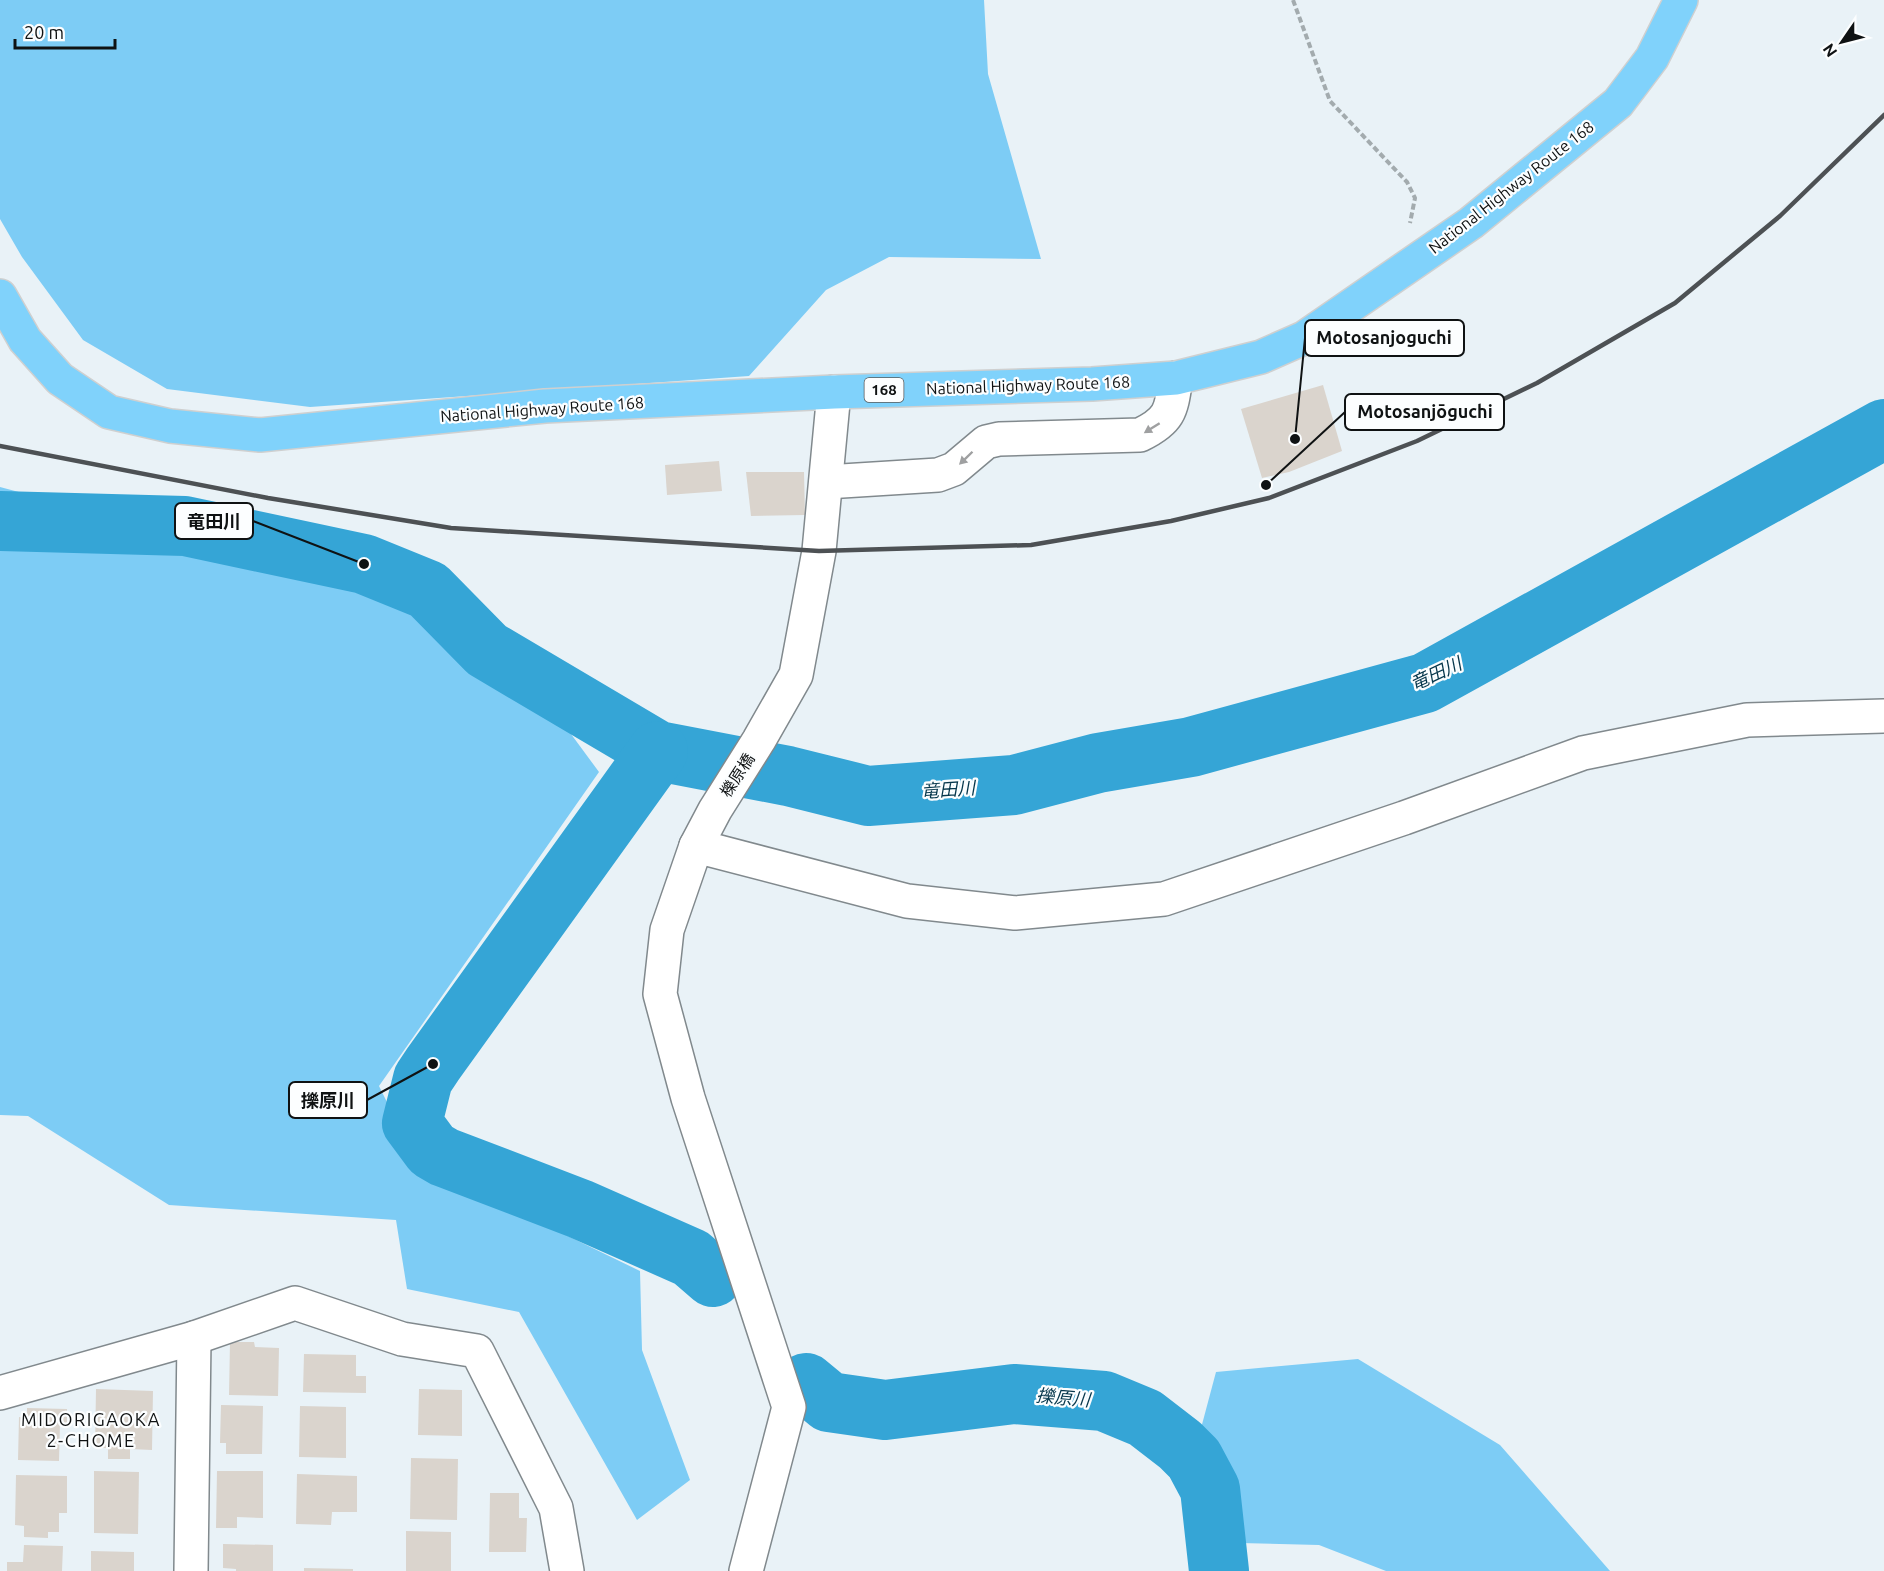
<svg xmlns="http://www.w3.org/2000/svg" width="1884" height="1571" viewBox="0 0 1884 1571" font-family="Ubuntu,'Noto Sans JP',sans-serif">
	<style>
		.forest { fill: #7dccf5 }
		.lines { fill: none; stroke-linecap: round; stroke-linejoin: round }
		.river { stroke: #35a5d6; stroke-width: 60 }
		.building { fill: #dad4cd }
		.minor-casing { stroke: #81898d; stroke-width: 36 }
		.highway-casing { stroke: #cfd0d0; stroke-width: 36 }
		.path { stroke: #a3abae; stroke-width: 4; stroke-dasharray: 6 3; stroke-linecap: butt }
		.minor { stroke: #fff; stroke-width: 33 }
		.highway { stroke: #80d2fb; stroke-width: 33 }
		.rail { stroke: #4d5154; stroke-width: 4.5 }
		.oneway { fill: #9fa0a1 }
		.labels { text-anchor: middle; stroke-width: 4.5; stroke-linejoin: round; paint-order: stroke }
		.shield { fill: #fcfeff; stroke: #56595a; stroke-width: 1.5 }
		.shield-label { font-size: 15px; font-weight: bold; fill: #0f1213 }
		.street-label { font-size: 16px; fill: #0f1213; stroke: #fcfeff }
		.water-label { font-size: 18px; font-style: italic; fill: #06374c; stroke: #fcfeff }
		.neighbourhood-label { font-size: 18px; letter-spacing: 1.5px; fill: #0f1213; stroke: #fcfeff }
		.leader { fill: none; stroke: #0f1213; stroke-width: 2 }
		.callout-dot { fill: #0f1213; stroke: #fcfeff; stroke-width: 2 }
		.callout { fill: #fcfeff; stroke: #0f1213; stroke-width: 2 }
		.callout-label { font-size: 18px; text-anchor: middle; font-weight: bold; fill: #0f1213 }
	</style>
	<rect width="100%" height="100%" fill="#e9f2f7"/>
	<g class="forest">
		<polygon points="0,0 984,0 988,74 1041,259 889,257 826,290 749,376 310,407 167,389 83,340 22,257 0,219"/>
		<polygon points="0,487 484,616 599,772 379,1086 417,1163 640,1271 642,1350 690,1480 637,1520 519,1312 407,1289 396,1220 169,1205 28,1116 0,1115"/>
		<polygon points="1358,1359 1500,1445 1610,1571 1386,1571 1319,1545 1197,1542 1184,1492 1216,1372"/>
	</g>
	<g class="lines">
		<g class="river">
			<polyline points="0,521 185,526 364,564 428,590 487,650 658,751 788,776 868,796 1014,785 1098,763 1191,747 1425,683 1884,429"/>
			<polyline points="658,751 433,1064 423,1079 412,1123 432,1150 444,1157 580,1209 691,1258 713,1277"/>
			<polyline points="806,1383 829,1402 885,1410 1014,1394 1104,1401 1145,1418 1180,1445 1194,1459 1210,1489 1219,1571"/>
		</g>
	</g>
	<g class="building">
		<polygon points="1323,385 1342,451 1289,472 1262,478 1241,409"/>
		<polygon points="719,461 722,491 667,495 665,465"/>
		<polygon points="746,472 804,472 805,515 751,516"/>
		<polygon points="230,1342 254,1342 255,1347 279,1348 278,1396 229,1395"/>
		<polygon points="304,1354 356,1355 356,1376 366,1376 366,1393 303,1392"/>
		<polygon points="96,1389 153,1391 152,1450 130,1449 130,1459 108,1459 108,1448 95,1448"/>
		<polygon points="419,1389 462,1390 462,1436 418,1435"/>
		<polygon points="221,1405 263,1406 262,1454 226,1454 226,1443 220,1443"/>
		<polygon points="300,1406 346,1407 346,1458 299,1457"/>
		<polygon points="27,1408 67,1409 67,1423 60,1423 59,1461 18,1460 19,1417 27,1418"/>
		<polygon points="411,1458 458,1459 457,1520 410,1519"/>
		<polygon points="94,1471 139,1472 138,1534 94,1533"/>
		<polygon points="217,1471 263,1471 263,1518 237,1517 237,1528 216,1528"/>
		<polygon points="297,1474 357,1476 357,1512 332,1512 331,1525 296,1524"/>
		<polygon points="16,1475 67,1476 67,1513 59,1513 59,1532 48,1532 48,1538 24,1537 24,1526 15,1525"/>
		<polygon points="490,1493 519,1493 519,1518 527,1518 526,1552 489,1552"/>
		<polygon points="406,1531 451,1532 451,1571 406,1571"/>
		<polygon points="223,1544 273,1545 273,1571 236,1571 236,1569 223,1568"/>
		<polygon points="24,1545 63,1546 62,1571 7,1571 7,1562 23,1562"/>
		<polygon points="91,1551 134,1552 134,1571 91,1571"/>
		<polygon points="304,1568 353,1569 353,1571 304,1571"/>
	</g>
	<g class="lines">
		<defs>
			<g id="minor">
				<path d="M826,482l112,-7 16,-6 32,-27 13,-3 141,-4c31,-15 31,-25 36,-57"/>
				<polyline points="696,846 907,901 1015,913 1164,899 1404,818 1583,753 1747,720 1884,716"/>
				<polyline points="0,1393 194,1338 295,1303 402,1339 477,1351 556,1508 567,1571"/>
				<polyline points="191,1571 194,1338"/>
				<polyline points="746,1571 789,1407 688,1098 660,994 667,930 696,846 715,810 759,740 796,675 819,551 834,392"/>
			</g>
			<polyline id="highway" points="0,296 25,340 60,379 109,412 170,426 260,435 545,406 834,392 1092,384 1176,378 1261,357 1304,338 1471,223 1618,103 1652,58 1681,0"/>
		</defs>
		<use href="#minor" class="minor-casing"/>
		<use href="#highway" class="highway-casing"/>
		<polyline class="path" points="1293,0 1330,101 1407,182 1415,198 1410,223"/>
		<use href="#minor" class="minor"/>
		<use href="#highway" class="highway"/>
		<polyline class="rail" points="0,446 268,498 451,528 819,551 1031,545 1171,521 1269,498 1417,441 1537,383 1675,303 1780,216 1884,115"/>
	</g>
	<defs><path id="oneway-solid" d="M-6-.8H1V-3.2L6.5 0L1 3.2V.8H-6Z" transform="scale(1.5)"/></defs>
	<g class="oneway">
		<use href="#oneway-solid" transform="translate(1152 428) rotate(148)"/>
		<use href="#oneway-solid" transform="translate(966 458) rotate(136)"/>
	</g>
	<g class="labels">
		<rect class="shield" x="864.5" y="378" width="39" height="24" rx="4.5"/>
		<g class="shield-label">
			<text x="884" y="395">168</text>
		</g>
		<g class="street-label">
			<text transform="translate(1511 187) rotate(-38)" y="6">National Highway Route 168</text>
			<text transform="translate(1028 385) rotate(-2)" y="6">National Highway Route 168</text>
			<text transform="translate(542 409) rotate(-4)" y="6">National Highway Route 168</text>
			<text transform="translate(737 775) rotate(-57)" y="6">櫟原橋</text>
		</g>
		<g class="water-label">
			<text transform="translate(1436 674) rotate(-25)" y="6">竜田川</text>
			<text transform="translate(948 790) rotate(-4)" y="6">竜田川</text>
			<text transform="translate(1063 1398) rotate(5)" y="6">擽原川</text>
		</g>
		<g class="neighbourhood-label">
			<text x="91" y="1426">MIDORIGAOKA<tspan x="91" dy="21">2-CHOME</tspan></text>
		</g>
	</g>
	<path class="leader" d="M1295 439L1305 338M1266 485L1345 412M364 564L253 521M433 1064L367 1100"/>
	<g class="callout-dot">
		<circle cx="1295" cy="439" r="6"/>
		<circle cx="1266" cy="485" r="6"/>
		<circle cx="364" cy="564" r="6"/>
		<circle cx="433" cy="1064" r="6"/>
	</g>
	<g class="callout">
		<rect x="1305" y="320" width="159" height="36" rx="6"/>
		<rect x="1345" y="394" width="159" height="36" rx="6"/>
		<rect x="175" y="503" width="78" height="36" rx="6"/>
		<rect x="289" y="1082" width="78" height="36" rx="6"/>
	</g>
	<g class="callout-label">
		<text x="1384" y="344">Motosanjoguchi</text>
		<text x="1425" y="418">Motosanjōguchi</text>
		<text x="214" y="528">竜田川</text>
		<text x="328" y="1107">擽原川</text>
	</g>
	<g transform="translate(1842 42) rotate(235)" stroke="#fcfeff" stroke-width="4.5" paint-order="stroke">
	<path d="M0-4.5L10 22L0 15L-10 22Z" fill="#0f1213"/>
	<text y="-9" font-size="16" font-weight="bold" text-anchor="middle" fill="#0f1213">N</text>
	</g>
	<path d="M15 39v9h100v-9" fill="none" stroke="#0f1213" stroke-width="3"/>
	<text x="24" y="39" font-size="18" fill="#0f1213" stroke="#fcfeff" stroke-width="4.5" paint-order="stroke">20 m</text>
</svg>
